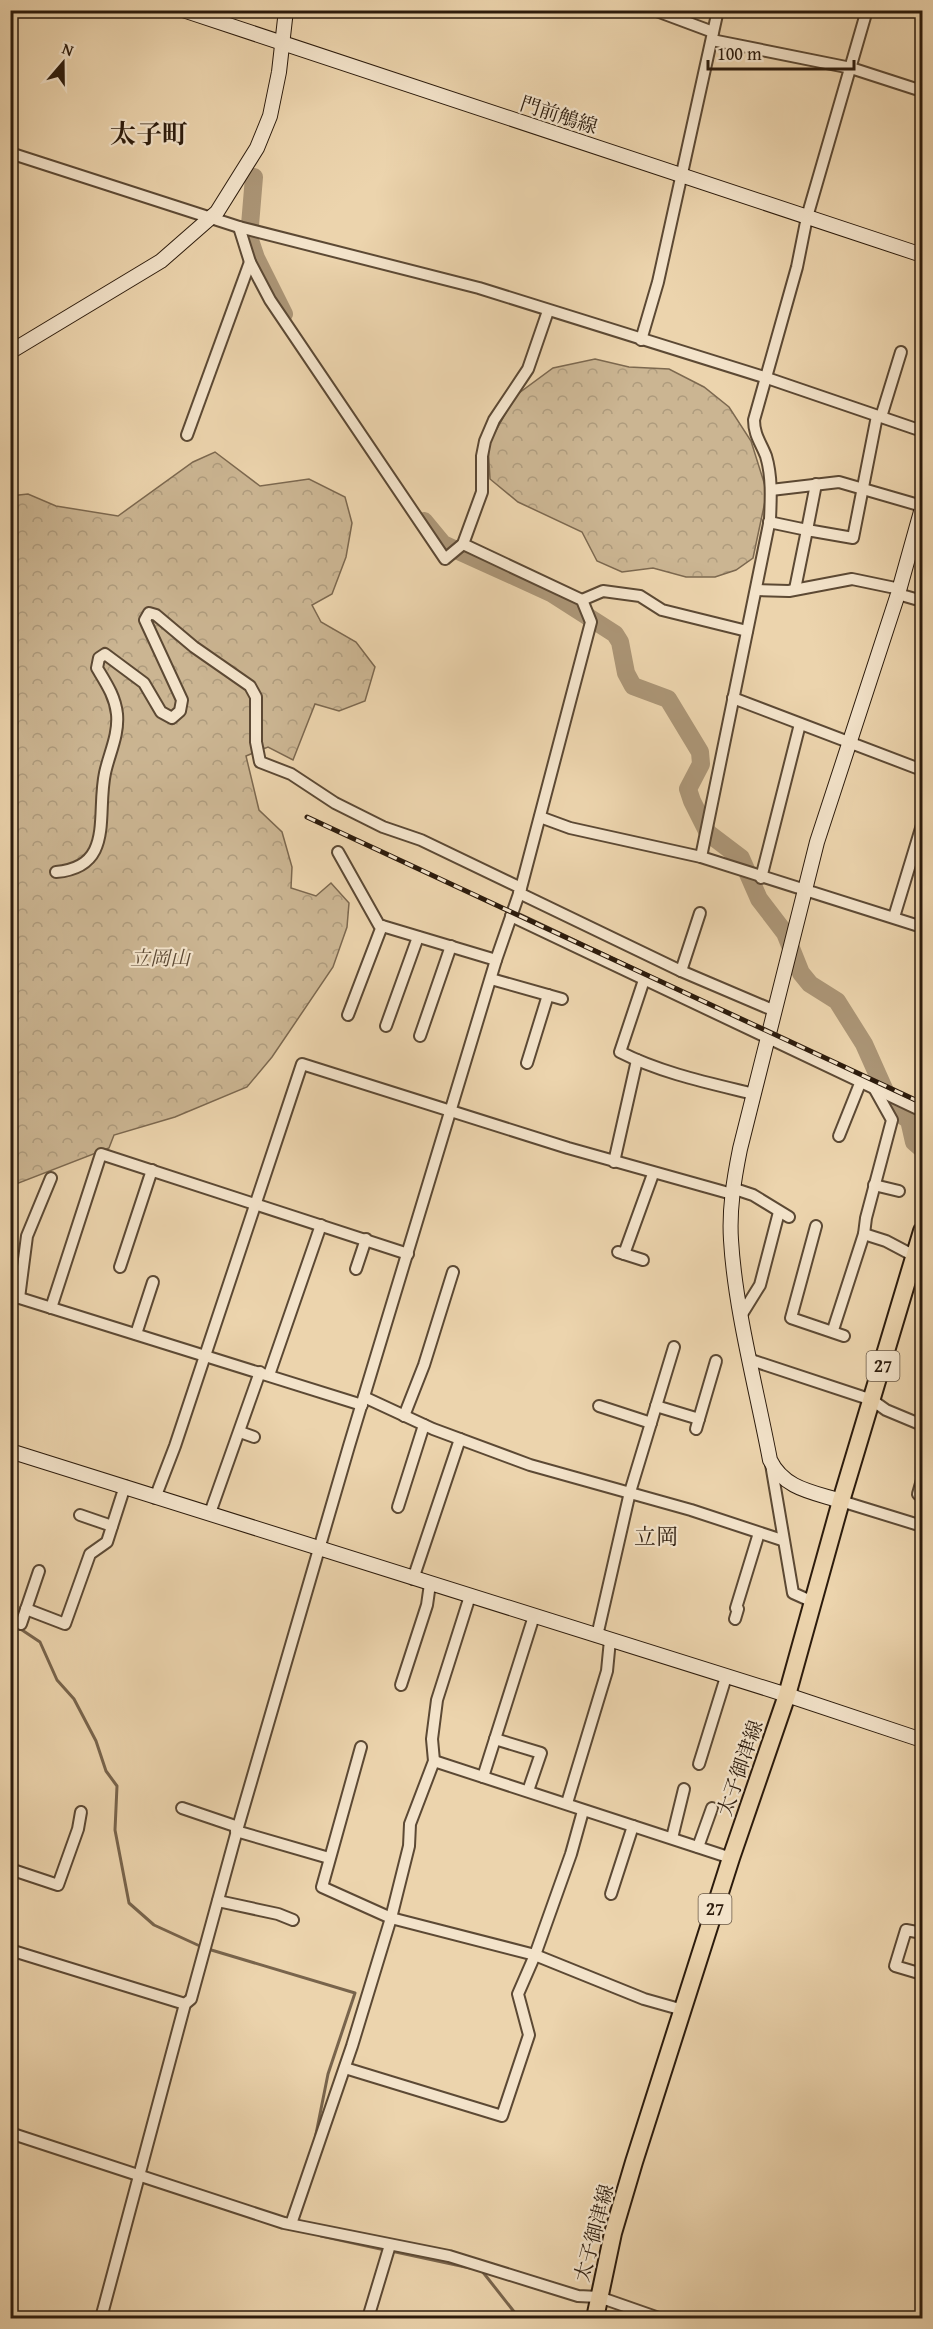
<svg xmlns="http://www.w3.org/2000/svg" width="933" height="2329" viewBox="0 0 933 2329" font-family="'Gentium Book Plus','Noto Serif JP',serif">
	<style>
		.forest { fill: url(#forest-crowns); stroke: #7c684f; stroke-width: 1.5 }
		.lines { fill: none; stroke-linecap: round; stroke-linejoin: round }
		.stream { stroke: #78644c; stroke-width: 3 }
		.river { stroke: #ab9576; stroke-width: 18 }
		.street-casing { stroke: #5c4934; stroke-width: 14 }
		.secondary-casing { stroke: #2c1b0c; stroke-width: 16 }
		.primary-casing { stroke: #2c1b0c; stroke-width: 20 }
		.street { stroke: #f3e3ca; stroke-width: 10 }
		.secondary { stroke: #f3e3ca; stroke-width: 14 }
		.primary { stroke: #ecd4ad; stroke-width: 16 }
		.rail-casing { stroke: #2c1b0c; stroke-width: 5 }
		.rail { stroke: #f3e3ca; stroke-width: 3; stroke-dasharray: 9; stroke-linecap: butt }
		.labels { text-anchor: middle; stroke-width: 4.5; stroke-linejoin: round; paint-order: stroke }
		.shield { fill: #f3e3ca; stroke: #685745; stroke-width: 1.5 }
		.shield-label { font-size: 18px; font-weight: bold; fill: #2c1b0c }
		.street-label { font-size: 20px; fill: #2c1b0c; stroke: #f3e3ca }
		.park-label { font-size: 20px; font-style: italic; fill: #5c4934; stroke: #f3e3ca }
		.quarter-label { font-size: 22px; fill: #2c1b0c; stroke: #f3e3ca }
		.district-label { font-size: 26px; font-weight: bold; fill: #2c1b0c; stroke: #f3e3ca }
	</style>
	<defs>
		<pattern id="forest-crowns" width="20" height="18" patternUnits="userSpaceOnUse" patternTransform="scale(1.5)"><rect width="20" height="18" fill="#cbb592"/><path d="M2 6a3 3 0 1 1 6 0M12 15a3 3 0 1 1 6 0" fill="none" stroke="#ae9b7d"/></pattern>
	</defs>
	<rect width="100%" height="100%" fill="#ecd4ad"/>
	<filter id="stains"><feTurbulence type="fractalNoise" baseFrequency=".00333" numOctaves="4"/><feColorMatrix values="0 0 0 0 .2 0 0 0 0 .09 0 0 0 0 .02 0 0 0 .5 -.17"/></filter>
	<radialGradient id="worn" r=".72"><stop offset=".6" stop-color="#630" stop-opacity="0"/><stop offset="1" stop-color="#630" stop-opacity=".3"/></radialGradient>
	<g class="forest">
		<polygon points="595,359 629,367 669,369 704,387 729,407 751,441 767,492 753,558 736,570 715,577 686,577 653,568 622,572 597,561 582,532 518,502 490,479 488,445 515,396 553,368"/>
		<polygon points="215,452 260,486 309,479 345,497 352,523 346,557 332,594 312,605 321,622 356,642 375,667 365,701 339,711 315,704 293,760 268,747 246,756 259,810 282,832 292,867 291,888 316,896 331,883 349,903 347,927 333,967 272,1057 247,1087 175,1117 114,1135 109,1148 11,1186 10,496 28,494 56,506 118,516 193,462"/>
	</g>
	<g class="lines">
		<g class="stream">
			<polyline points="10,1622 40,1642 57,1680 74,1699 96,1741 106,1771 117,1786 115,1830 129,1903 154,1925 202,1947"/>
			<polyline points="208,1949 355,1993 328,2074 315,2139"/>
			<polyline points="321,2236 385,2250"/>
			<polyline points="391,2251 470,2268"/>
			<polyline points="482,2271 519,2318"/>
		</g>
		<g class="river">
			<polyline points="254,177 249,237 256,258 284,314"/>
			<polyline points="424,521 443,544 551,593 615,634 620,642 626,673 633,686 668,699 700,752 701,764 688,789 692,801 708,833 741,858 759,899 785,933 801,973 810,984 837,1001 864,1044 893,1109 909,1120 914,1142 922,1149"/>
		</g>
		<defs>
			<g id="street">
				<polyline points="654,10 713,32"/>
				<polyline points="712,40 851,68 922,91"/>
				<polyline points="10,153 239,227 479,288 767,378 922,431"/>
				<polyline points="239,227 250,262 270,300 445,559 463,544 482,492 482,456 485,441 494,420 528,369 548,311"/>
				<polyline points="641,340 658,282 718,10"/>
				<polyline points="881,417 901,352"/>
				<polyline points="187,435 250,262"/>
				<polyline points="771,490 839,482 922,506"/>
				<polyline points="769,522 807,530 816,484"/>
				<polyline points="795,589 807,530 853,538 877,416"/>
				<polyline points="756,590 789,591 852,579 900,589"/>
				<polyline points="898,594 922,601"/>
				<polyline points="582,600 603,591 640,596 662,610 747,631"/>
				<polyline points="733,698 922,770"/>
				<polyline points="540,817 570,828 701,857 922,927"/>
				<polyline points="338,852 379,925 496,960"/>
				<path d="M701,857l69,-338c1,-21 2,-43 -4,-63 -5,-13 -12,-21 -12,-36l43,-153 10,-50 60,-207"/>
				<path d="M56,872c59,-5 40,-57 49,-99 4,-19 14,-38 12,-59 -2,-18 -11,-31 -20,-46l2,-10 6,-4 39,29 17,29 11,6 8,-7 2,-11 -37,-80 4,-7 7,2 38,32 56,39 6,11v45l4,20 31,12 44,29 48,24 38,13 100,48"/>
				<polyline points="761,878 800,724"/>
				<polyline points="519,893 681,971 775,1011"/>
				<polyline points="511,916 922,1111"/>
				<polyline points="894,917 922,825"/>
				<polyline points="681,971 700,913"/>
				<polyline points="491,979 562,999"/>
				<path d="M644,980l-24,72c41,21 89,31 134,42"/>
				<polyline points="348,1015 382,926"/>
				<polyline points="386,1026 418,937"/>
				<polyline points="420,1036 451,946"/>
				<polyline points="527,1063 548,995"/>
				<polyline points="839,1136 861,1081"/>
				<polyline points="614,1162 637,1060"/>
				<polyline points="874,1185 899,1191"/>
				<polyline points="732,1188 753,1195 789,1217"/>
				<polyline points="816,1226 791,1318 844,1336"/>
				<polyline points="864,1234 886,1241 922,1260"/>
				<polyline points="618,1252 643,1260"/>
				<polyline points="624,1254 653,1174"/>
				<polyline points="120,1267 152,1170"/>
				<polyline points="356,1269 366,1239"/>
				<polyline points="10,1295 362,1405"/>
				<polyline points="19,1298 27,1236 51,1178"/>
				<polyline points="51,1308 101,1154 408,1254"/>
				<polyline points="742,1314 760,1285 779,1212"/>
				<polyline points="833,1330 864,1234 866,1218 892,1120 873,1086"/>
				<polyline points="136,1334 153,1282"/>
				<polyline points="751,1360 872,1400 886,1410 922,1425"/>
				<polyline points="269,1375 321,1225"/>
				<polyline points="364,1397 433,1429 530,1465 691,1510 782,1540"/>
				<polyline points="599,1406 651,1423"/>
				<polyline points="656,1406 699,1419"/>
				<polyline points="404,1416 424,1365 453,1272"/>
				<polyline points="696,1429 716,1361"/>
				<polyline points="240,1432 254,1437"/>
				<polyline points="771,1464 793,1593 813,1602"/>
				<polyline points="918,1494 922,1480"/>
				<polyline points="155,1498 175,1446 302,1064 568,1148 732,1194"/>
				<polyline points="841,1501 922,1526"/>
				<polyline points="398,1507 424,1425"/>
				<polyline points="210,1513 260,1372"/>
				<polyline points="80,1515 112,1526"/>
				<polyline points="413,1579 460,1439"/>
				<polyline points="26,1609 65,1624 90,1554 107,1542 125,1486"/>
				<polyline points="735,1619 738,1609 736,1608 759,1533"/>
				<polyline points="21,1624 39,1571"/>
				<polyline points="597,1636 630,1492 674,1347"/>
				<polyline points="401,1685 427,1605 430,1584"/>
				<polyline points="495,1739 541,1753 528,1791"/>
				<polyline points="361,1747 322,1887 391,1918 535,1955 644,1999 683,2010"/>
				<polyline points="434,1761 731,1858"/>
				<polyline points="699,1764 726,1677"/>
				<polyline points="483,1777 534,1616"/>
				<polyline points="567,1803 607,1671 610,1640"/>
				<polyline points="182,1808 238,1827"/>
				<polyline points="236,1831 329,1858"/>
				<polyline points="672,1838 684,1789"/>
				<polyline points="698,1847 712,1808"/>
				<polyline points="10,1869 58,1885 78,1829 81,1812"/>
				<polyline points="611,1894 633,1826"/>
				<polyline points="218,1901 278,1914 293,1920"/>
				<polyline points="922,1933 906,1930 895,1966 922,1974"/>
				<polyline points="10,1950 185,2004"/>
				<polyline points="345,2068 502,2116 529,2035 518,1994 535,1955 571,1854 583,1811"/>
				<polyline points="10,2133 284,2223 449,2256 578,2296 599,2297 659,2318"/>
				<polyline points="291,2224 352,2046 391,1918 409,1846 410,1824 434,1761 432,1739 437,1700 470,1596"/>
				<polyline points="101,2318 185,2004 191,1999 238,1827 349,1446 496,960 521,888 591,622 582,600 463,544"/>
				<polyline points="368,2318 390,2245"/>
			</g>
			<g id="secondary">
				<polyline points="183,10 922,255"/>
				<polyline points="10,352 161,261 217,212 257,148 270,116 279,72 286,10"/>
				<polyline points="10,1451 787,1695 922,1740"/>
				<path d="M841,1501c-28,-9 -57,-12 -71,-41 -13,-69 -35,-151 -39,-220 -2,-31 3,-61 9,-91l77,-307 81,-248 24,-86"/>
			</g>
			<polyline id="primary" points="595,2318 613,2233 634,2162 731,1858 787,1695 841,1501 922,1231"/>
		</defs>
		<use href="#street" class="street-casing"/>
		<use href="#secondary" class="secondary-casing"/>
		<use href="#primary" class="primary-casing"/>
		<use href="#street" class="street"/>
		<use href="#secondary" class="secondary"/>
		<use href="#primary" class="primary"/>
		<defs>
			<polyline id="rail" points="307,817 922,1103"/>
		</defs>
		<use href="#rail" class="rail-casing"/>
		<use href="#rail" class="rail"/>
	</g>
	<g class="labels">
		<g class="shield">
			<rect x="866.5" y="1351" width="33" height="30" rx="4.5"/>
			<rect x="698.5" y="1894" width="33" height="30" rx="4.5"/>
		</g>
		<g class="shield-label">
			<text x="883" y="1372">27</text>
			<text x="715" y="1915">27</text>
		</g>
		<g class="street-label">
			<text transform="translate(559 115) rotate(18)" y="7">門前鵤線</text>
			<text transform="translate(740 1768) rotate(-71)" y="7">太子御津線</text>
			<text transform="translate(594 2233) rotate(-75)" y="7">太子御津線</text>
		</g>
		<g class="park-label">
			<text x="160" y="965">立岡山</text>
		</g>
		<g class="quarter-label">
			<text x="656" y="1544">立岡</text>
		</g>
		<g class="district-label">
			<text x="149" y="143">太子町</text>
		</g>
	</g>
	<rect width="933" height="2329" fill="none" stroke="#ecd4ad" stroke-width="36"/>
	<rect x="12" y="12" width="909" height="2305" fill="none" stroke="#2c1b0c" stroke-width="3"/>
	<rect x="18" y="18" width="897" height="2293" fill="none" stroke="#2c1b0c" stroke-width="1.5"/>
	<g transform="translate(63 63) rotate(20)" stroke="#f3e3ca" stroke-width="4.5" paint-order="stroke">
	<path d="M0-4.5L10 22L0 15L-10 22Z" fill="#2c1b0c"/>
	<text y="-9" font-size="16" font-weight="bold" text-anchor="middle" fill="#2c1b0c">N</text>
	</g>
	<path d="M708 60v9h146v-9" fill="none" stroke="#2c1b0c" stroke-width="3"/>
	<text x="717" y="60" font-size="18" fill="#2c1b0c" stroke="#f3e3ca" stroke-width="4.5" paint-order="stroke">100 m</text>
	<rect width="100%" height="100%" filter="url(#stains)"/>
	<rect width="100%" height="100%" fill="url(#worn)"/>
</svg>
